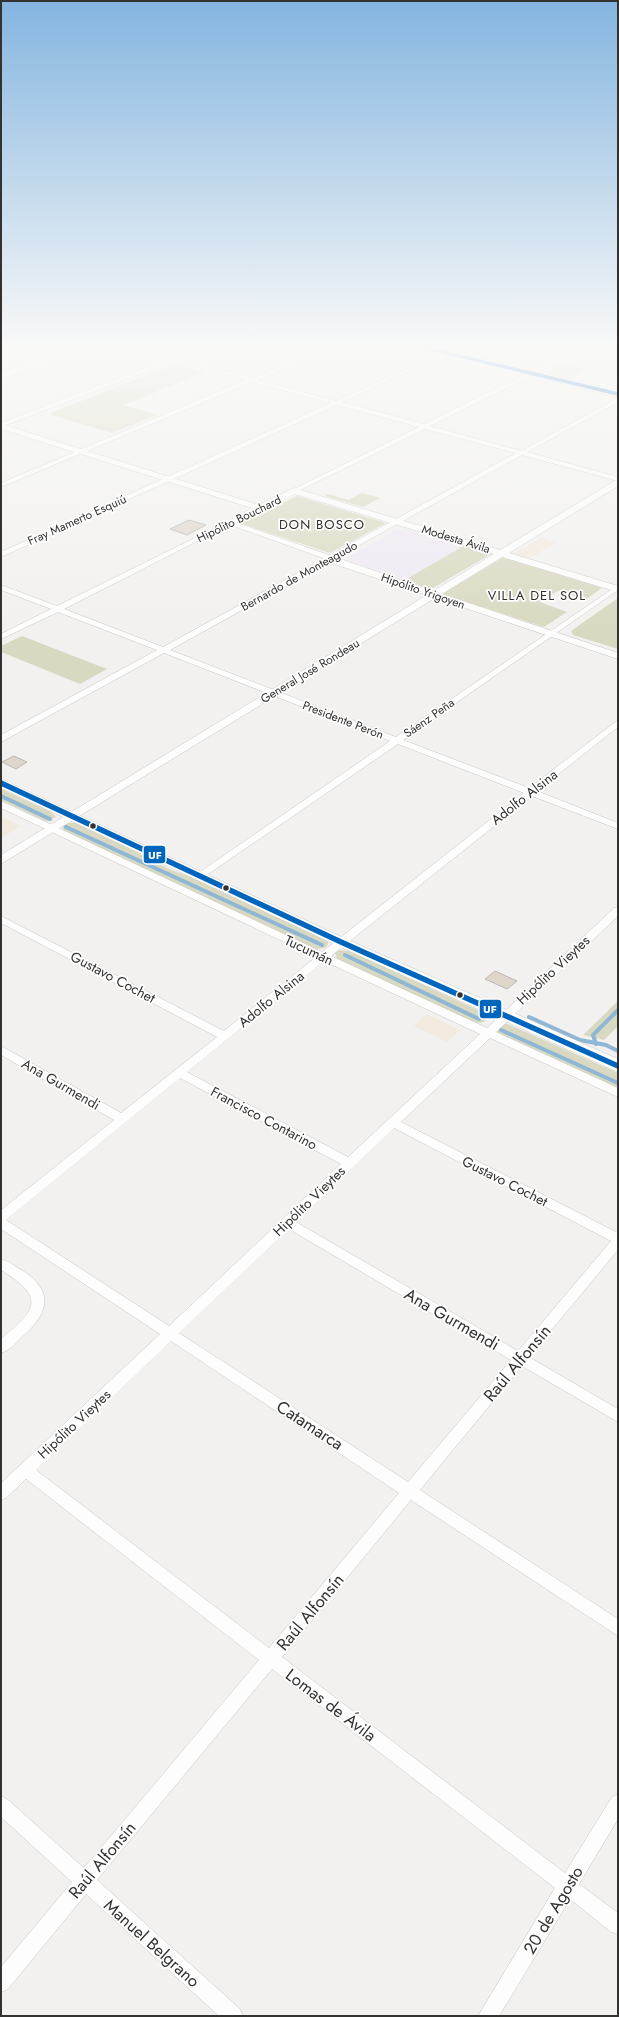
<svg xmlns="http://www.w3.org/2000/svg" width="619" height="2017" viewBox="0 0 619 2017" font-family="Jost,sans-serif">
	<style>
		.commercial { fill: #f3eadf }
		.medical { fill: #f0e9f3 }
		.green { fill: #d9d9c1 }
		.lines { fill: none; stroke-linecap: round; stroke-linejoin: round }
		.stream { stroke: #8eb6d5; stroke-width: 4 }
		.building { fill: #dfd6ca; stroke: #b9b8b7 }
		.minor-casing { stroke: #c7c6c4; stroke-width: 1 }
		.tertiary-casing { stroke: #c7c6c4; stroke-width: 1 }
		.secondary-casing { stroke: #c7c6c4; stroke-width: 1 }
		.minor { fill: #fdfdfd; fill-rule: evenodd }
		.tertiary { fill: #fdfdfd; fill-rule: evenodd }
		.secondary { fill: #fdfdfd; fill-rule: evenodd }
		.bus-1-far1-casing { stroke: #fffefe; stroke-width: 5 }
		.bus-1-casing { stroke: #fffefe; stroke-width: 8 }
		.bus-1-far1 { stroke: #0065bd; stroke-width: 3.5 }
		.bus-1 { stroke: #0065bd; stroke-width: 5.5 }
		.bus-dot { fill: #333231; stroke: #fffefe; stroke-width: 1.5 }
		.labels { text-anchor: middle; stroke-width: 3.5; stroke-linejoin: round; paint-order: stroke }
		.far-street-label { font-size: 12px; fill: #333231; stroke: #fffefe }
		.far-neighbourhood-label { font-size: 13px; letter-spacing: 1px; fill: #302e2c; stroke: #fffefe }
		.street-label { font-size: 14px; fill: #333231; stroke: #fffefe }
		.near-street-label { font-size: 17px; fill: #333231; stroke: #fffefe }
		.line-badge { stroke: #fffefe; stroke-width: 1.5 }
		.badge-label { font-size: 11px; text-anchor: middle; font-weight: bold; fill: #fff }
	</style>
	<rect width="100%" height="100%" fill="#f2f1ef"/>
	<g class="commercial">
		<polygon points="541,538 556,542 529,559 514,553"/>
		<polygon points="1,816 21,826 1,838"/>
		<polygon points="427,1014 460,1030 447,1042 414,1026"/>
	</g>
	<polygon class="medical" points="396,530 407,530 461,547 406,580 345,559"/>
	<g class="green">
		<polygon points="561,363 588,369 568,380 541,373"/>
		<polygon points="175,364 205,372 124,405 157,415 112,433 48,414"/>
		<polygon points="362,493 380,498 363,507 325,496 328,494 348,500"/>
		<polygon points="297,496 386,523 330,553 242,524 242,522"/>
		<polygon points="465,545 491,554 433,588 429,589 405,580"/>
		<polygon points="504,557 602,588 585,600 558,591 540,602 567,612 544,627 442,594"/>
		<polygon points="618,598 618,649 573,635 571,631"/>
		<polygon points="22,636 107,669 80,684 1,652 1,646"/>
		<polygon points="1,789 51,812 56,817 48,821 45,821 1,800"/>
		<polygon points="69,823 76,823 91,829 171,870 196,879 324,939 328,942 328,945 325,948 316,949 64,831 62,826"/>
		<path d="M339,950l11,1 134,62 3,5c-2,5 -7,5 -13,5l-137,-64 -2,-6z"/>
		<polygon points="618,1001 618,1026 604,1040 583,1035"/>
		<polygon points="505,1023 618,1073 618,1091 501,1036 496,1032 497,1028"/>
	</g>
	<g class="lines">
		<g class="stream">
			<polyline points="1,796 50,819"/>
			<polyline points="66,827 322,945"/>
			<polyline points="345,955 479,1019"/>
			<polyline points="529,1017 580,1040 606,1045 618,1051"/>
			<polyline points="501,1030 618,1083"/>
			<polyline points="596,1044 593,1035 618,1010"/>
		</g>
	</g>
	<g class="building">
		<polygon points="189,520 206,525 187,535 170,529"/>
		<polygon points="14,756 27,762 16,769 2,762"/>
		<polygon points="495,971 517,981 507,989 485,979"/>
	</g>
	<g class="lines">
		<defs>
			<g id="minor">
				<path d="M127,347c15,0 36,11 47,10 11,-1 20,-10 33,-10l-28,12 73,19 74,-31h8l-76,33 78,21 119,-54h7l-120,55 82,22 157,-77h7l-158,79 91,25 97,-53v4l-91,50 91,25v4l-96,-26 -352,195 226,87 222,-152v5l-215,150 126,48 89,-68v7l-81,64 81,32v6l-86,-33 -201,160 156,72 127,-120 4,-1v9l-122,116 122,56v9l-128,-59 -89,84 217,111v17l-89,107 89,52v13l-96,-56 -102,124 198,129v17l-207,-136 -129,157 283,216 47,-76 6,-3v25l-39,65 39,29v21l-7,-2 -41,-33 -71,117h-21l77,-128 -283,-219 -175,211 143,129 3,7h-24l-133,-122 -78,95 -7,3v-25l71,-85 -71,-65v-21l6,3 77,69 175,-208 -233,-181 -20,19 -5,2v-17l159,-149 -159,-105v-19l113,-90 -113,-65v-9l120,67 96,-76 -216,-114v-7l223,115 92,-74 -315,-149v-7l321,151 202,-159 -126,-49 -197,135 -5,-3 1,-2 193,-133 -226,-88 -163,89v-7l156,-85 -99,-38 -57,27v-5l50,-25 -50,-19v-5l56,21 170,-84h4v2l-167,85 99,38 353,-194 -91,-24 -129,63h-4v-2l127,-63 -82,-22 -336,152v-5l330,-149 -79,-21 -251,105v-4l245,-103 -72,-19 -173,66v-4l167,-64zM324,961l156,73 -132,123 -161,-85zM180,1078l161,86 -172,162 -163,-106zM394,1128l217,113 -93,110 -222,-129zM289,1229l222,131 -103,122 -229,-149zM171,1341l228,152 -130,155 -233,-178z"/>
				<path d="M1,1259c8,2 15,8 22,12 31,20 26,42 0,65 -6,6 -13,14 -22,17v-14c36,-30 45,-41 0,-69z"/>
			</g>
			<path id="tertiary" d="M1,424l258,81 35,-17 206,62 118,-71v7l-109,67 109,33v6l-116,-35 -60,37 176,59v6l-183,-61 -434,266v-9l426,-260 -93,-31 -11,-6 -98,-35 27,-15 -251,-79zM295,494l199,60 -61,37 -196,-68z"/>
			<g id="secondary">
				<polygon points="74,347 85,347 1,379 1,373"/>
				<polygon points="418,347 432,347 618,391 618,397"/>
				<polygon points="1,779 346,939 618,1059 618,1072 336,945 1,788"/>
			</g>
		</defs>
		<use href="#minor" class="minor-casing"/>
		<use href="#tertiary" class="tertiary-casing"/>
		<use href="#secondary" class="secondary-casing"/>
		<use href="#minor" class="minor"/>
		<use href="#tertiary" class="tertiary"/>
		<use href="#secondary" class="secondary"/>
		<defs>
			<polyline id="bus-1-far1" points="422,347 618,394"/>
			<polyline id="bus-1" points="1,783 341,942 618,1066"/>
		</defs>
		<use href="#bus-1-far1" class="bus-1-far1-casing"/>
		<use href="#bus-1" class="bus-1-casing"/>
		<use href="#bus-1-far1" class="bus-1-far1"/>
		<use href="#bus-1" class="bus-1"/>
	</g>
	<linearGradient id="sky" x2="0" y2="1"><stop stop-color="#84b5e0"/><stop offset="0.55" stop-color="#f9f9f8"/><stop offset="1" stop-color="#f9f9f8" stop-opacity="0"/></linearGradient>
	<rect width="619" height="629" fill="url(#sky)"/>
	<g class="bus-dot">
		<circle cx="93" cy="826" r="3.5"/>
		<circle cx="226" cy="888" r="3.5"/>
		<circle cx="460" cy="995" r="3.5"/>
	</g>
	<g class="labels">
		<g class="far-street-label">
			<text transform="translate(239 519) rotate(-26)" y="4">Hipólito Bouchard</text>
			<text transform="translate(77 520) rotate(-24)" y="4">Fray Mamerto Esquiú</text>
			<text transform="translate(456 539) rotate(17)" y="4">Modesta Ávila</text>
			<text transform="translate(299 576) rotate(-29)" y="4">Bernardo de Monteagudo</text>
			<text transform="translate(423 591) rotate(19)" y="4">Hipólito Yrigoyen</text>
			<text transform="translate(310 671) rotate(-31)" y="4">General José Rondeau</text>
			<text transform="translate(429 718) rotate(-35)" y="4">Sáenz Peña</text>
			<text transform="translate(343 720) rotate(21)" y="4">Presidente Perón</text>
		</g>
		<g class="far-neighbourhood-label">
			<text x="322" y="529">DON BOSCO</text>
			<text x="537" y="600">VILLA DEL SOL</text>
		</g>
		<g class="street-label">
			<text transform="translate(524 797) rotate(-38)" y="5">Adolfo Alsina</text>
			<text transform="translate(309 950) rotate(25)" y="5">Tucumán</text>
			<text transform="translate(553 970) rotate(-43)" y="5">Hipólito Vieytes</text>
			<text transform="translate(113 977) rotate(28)" y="5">Gustavo Cochet</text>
			<text transform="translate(271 999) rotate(-39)" y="5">Adolfo Alsina</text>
			<text transform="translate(61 1084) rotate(30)" y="5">Ana Gurmendi</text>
			<text transform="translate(264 1118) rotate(28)" y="5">Francisco Contarino</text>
			<text transform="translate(505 1181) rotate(27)" y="5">Gustavo Cochet</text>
			<text transform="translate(309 1201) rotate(-44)" y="5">Hipólito Vieytes</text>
			<text transform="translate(74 1424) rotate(-43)" y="5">Hipólito Vieytes</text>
		</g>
		<g class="near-street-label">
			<text transform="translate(452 1319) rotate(30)" y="6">Ana Gurmendi</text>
			<text transform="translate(517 1363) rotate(-50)" y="6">Raúl Alfonsín</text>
			<text transform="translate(310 1425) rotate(33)" y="6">Catamarca</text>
			<text transform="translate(310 1612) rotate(-50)" y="6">Raúl Alfonsín</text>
			<text transform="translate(331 1705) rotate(37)" y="6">Lomas de Ávila</text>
			<text transform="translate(102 1860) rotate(-50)" y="6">Raúl Alfonsín</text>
			<text transform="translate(553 1910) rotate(-59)" y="6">20 de Agosto</text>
			<text transform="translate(152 1943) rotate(42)" y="6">Manuel Belgrano</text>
		</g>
	</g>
	<g class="line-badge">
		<rect x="143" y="845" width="23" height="19" rx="4" fill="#0065bd"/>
		<rect x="479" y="999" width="23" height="20" rx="4" fill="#0065bd"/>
	</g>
	<g class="badge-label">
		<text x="155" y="859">UF</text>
		<text x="490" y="1013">UF</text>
	</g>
	<rect width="619" height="2017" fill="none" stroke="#333231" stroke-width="4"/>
</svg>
